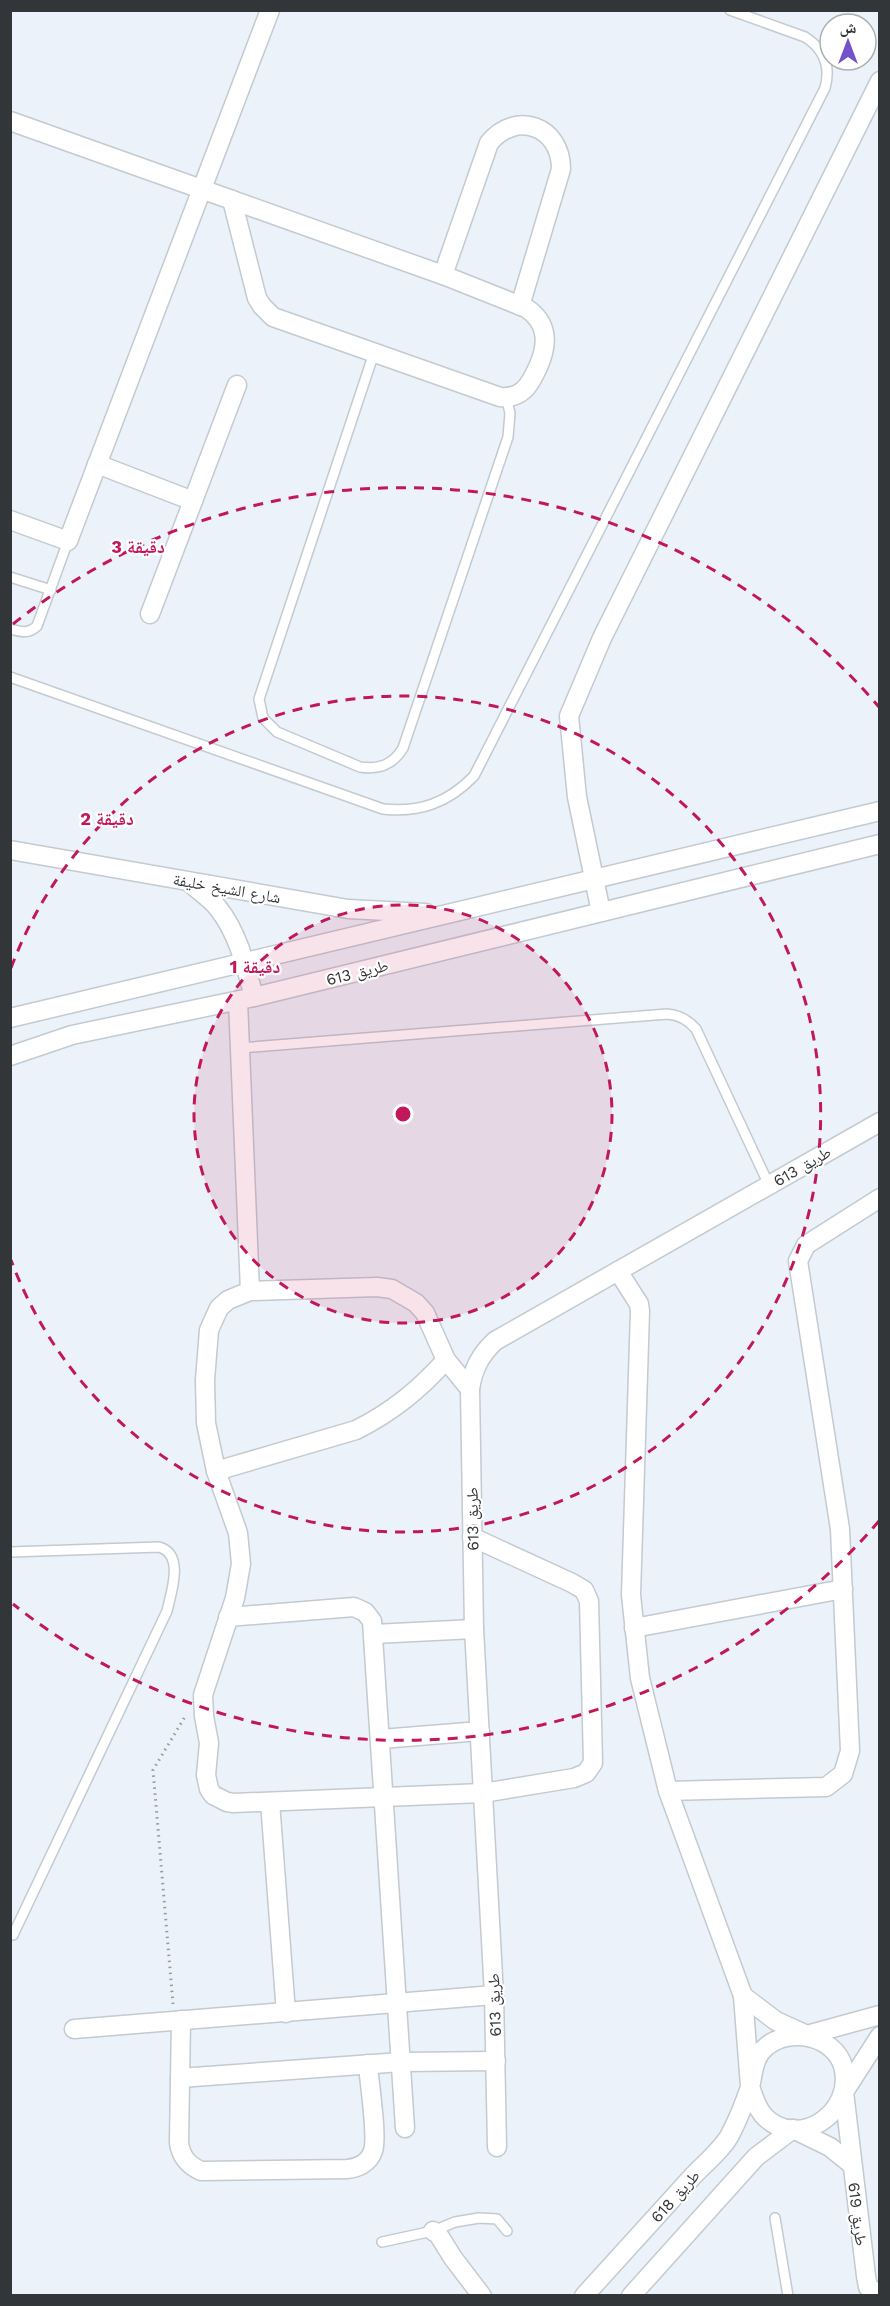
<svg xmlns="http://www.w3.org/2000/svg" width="890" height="2306" viewBox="0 0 890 2306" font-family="'Work Sans','Noto Naskh Arabic',sans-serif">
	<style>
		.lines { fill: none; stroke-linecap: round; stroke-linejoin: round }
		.service-casing { stroke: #c3cad0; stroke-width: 12 }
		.minor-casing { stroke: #c3cad0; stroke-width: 21 }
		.path { stroke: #969ba0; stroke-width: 3; stroke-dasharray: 1.5 4.5; stroke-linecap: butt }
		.service { stroke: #fff; stroke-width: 9 }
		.minor { stroke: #fff; stroke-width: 18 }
		.ring { fill: none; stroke: #c2185b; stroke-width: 3; stroke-dasharray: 10 8 }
		.labels { text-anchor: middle; stroke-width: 4.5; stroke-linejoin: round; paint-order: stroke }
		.street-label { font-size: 16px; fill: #333638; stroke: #fff }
		.centre { fill: #c2185b; stroke: #fff; stroke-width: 3 }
		.ring-label { font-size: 18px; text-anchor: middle; font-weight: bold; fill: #c2185b; stroke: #fff; stroke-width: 4.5; stroke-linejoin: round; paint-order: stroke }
	</style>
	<rect width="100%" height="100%" fill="#ebf2f9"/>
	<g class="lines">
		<defs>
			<g id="service">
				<path d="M374,353l-115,346 4,19 14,14 83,35c19,3 33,-2 43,-19l105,-311 2,-24 -4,-16"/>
				<polyline points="10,577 51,590"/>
				<path d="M10,629c11,3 19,5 27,-3l31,-85"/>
				<path d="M10,677l373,132c36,4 65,-6 91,-33l351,-688c6,-22 -1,-39 -20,-51l-75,-27"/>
				<path d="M240,1048l427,-34c13,1 21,6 29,15l73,156"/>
				<path d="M10,1552l149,-5c26,7 12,46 8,64l-154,324"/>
				<polyline points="775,2218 788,2296"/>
				<polyline points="382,2242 433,2231 455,2222 479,2218 497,2219 507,2231"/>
			</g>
			<g id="minor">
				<polyline points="10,121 232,200"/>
				<path d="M232,200l211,75 83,33c23,15 22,37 12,59 -8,18 -16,32 -38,30l-227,-80 -11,-11 -5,-8z"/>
				<path d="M443,275l46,-132c27,-33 72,-17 72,26l-41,137"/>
				<polyline points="97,464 193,501"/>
				<polyline points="10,520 68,541 270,10"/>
				<polyline points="150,614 237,385"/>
				<polyline points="10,850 348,909 426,913"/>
				<path d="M190,883c9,8 21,16 28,25 20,25 28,59 36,89"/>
				<polyline points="601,912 577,797 569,716 602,638 880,81"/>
				<polyline points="238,1001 250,1291"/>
				<polyline points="10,1018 880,811"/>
				<polyline points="10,1056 72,1035 254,997 880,844"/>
				<polyline points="470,1389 446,1360 425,1313 416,1303 392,1289 377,1287 250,1291 228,1300 219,1308 209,1330 205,1380 206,1423 216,1471 238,1533 241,1564 235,1598 203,1695 204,1716 209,1743 206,1775 209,1789 213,1795 227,1802 234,1803 483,1793 574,1778 586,1773 593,1763 589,1601 584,1590 572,1583 472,1537"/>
				<path d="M216,1471l140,-41c36,-18 63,-40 90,-70"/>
				<polyline points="228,1617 354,1607 365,1612 372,1621 405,2128"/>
				<polyline points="634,1628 843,1589"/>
				<polyline points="374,1634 474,1629"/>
				<polyline points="381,1739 480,1731"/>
				<polyline points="668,1791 826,1787 843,1774 850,1751 840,1529 798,1261 806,1245 880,1198"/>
				<polyline points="270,1802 286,2013"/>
				<polyline points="743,1996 776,2021 807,2035 880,2015"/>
				<path d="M181,2020l-2,123c2,14 9,22 22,28l146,-2c11,-1 22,-6 26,-18 5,-14 -4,-69 -5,-87"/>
				<polyline points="74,2029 494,1995"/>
				<polyline points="880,2036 844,2092 866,2276 868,2287 880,2295"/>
				<polyline points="180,2078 401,2062 496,2061"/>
				<path d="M497,2147l-3,-152 -20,-366 -4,-240c3,-20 10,-34 25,-48l385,-219"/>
				<polyline points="433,2231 438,2234 453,2258 482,2296"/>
				<path d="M584,2296c36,-40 72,-79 108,-119 11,-12 32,-29 39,-44 7,-14 14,-31 19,-46 4,-16 3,-30 17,-41 23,-19 67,-10 76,20 13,47 -46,86 -80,49 -7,-9 -10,-19 -13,-29l-7,-90 -75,-205 -28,-113 -9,-83 9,-284 -1,-7 -21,-33"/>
				<polyline points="631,2296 756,2157 793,2129 830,2147 851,2164"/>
			</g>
		</defs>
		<use href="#service" class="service-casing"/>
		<use href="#minor" class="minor-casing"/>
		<polyline class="path" points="173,2004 153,1770 186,1715"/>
		<use href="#service" class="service"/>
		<use href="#minor" class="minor"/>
	</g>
	<circle cx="403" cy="1114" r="209" fill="#c2185b" fill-opacity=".12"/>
	<g class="ring">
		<circle cx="403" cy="1114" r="209"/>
		<path d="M11 968A418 418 0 1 1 11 1260"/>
		<path d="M879 1521A626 626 0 0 1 13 1604M13 624A626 626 0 0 1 879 707"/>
	</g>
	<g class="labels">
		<g class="street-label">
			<text transform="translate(227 888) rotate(10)" y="6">شارع الشيخ خليفة</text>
			<text transform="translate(357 972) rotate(-14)" y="6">طريق 613</text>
			<text transform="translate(802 1166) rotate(-30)" y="6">طريق 613</text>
			<text transform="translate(472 1519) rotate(-91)" y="6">طريق 613</text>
			<text transform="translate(494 2005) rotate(-92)" y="6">طريق 613</text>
			<text transform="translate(675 2196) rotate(-48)" y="6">طريق 618</text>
			<text transform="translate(858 2214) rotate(83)" y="6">طريق 619</text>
		</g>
	</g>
	<circle cx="403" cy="1114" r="9" class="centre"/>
	<g class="ring-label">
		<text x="138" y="553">3 دقيقة</text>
		<text x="107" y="825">2 دقيقة</text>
		<text x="255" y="973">1 دقيقة</text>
	</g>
	<rect width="890" height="2306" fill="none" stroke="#333638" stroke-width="24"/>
	<g transform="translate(848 42)"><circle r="28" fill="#ffffff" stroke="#adafaf" stroke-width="1.5"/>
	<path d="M0-4.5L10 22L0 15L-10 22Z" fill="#7353cd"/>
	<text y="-9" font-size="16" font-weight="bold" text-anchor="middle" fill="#333638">ش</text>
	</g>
</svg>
